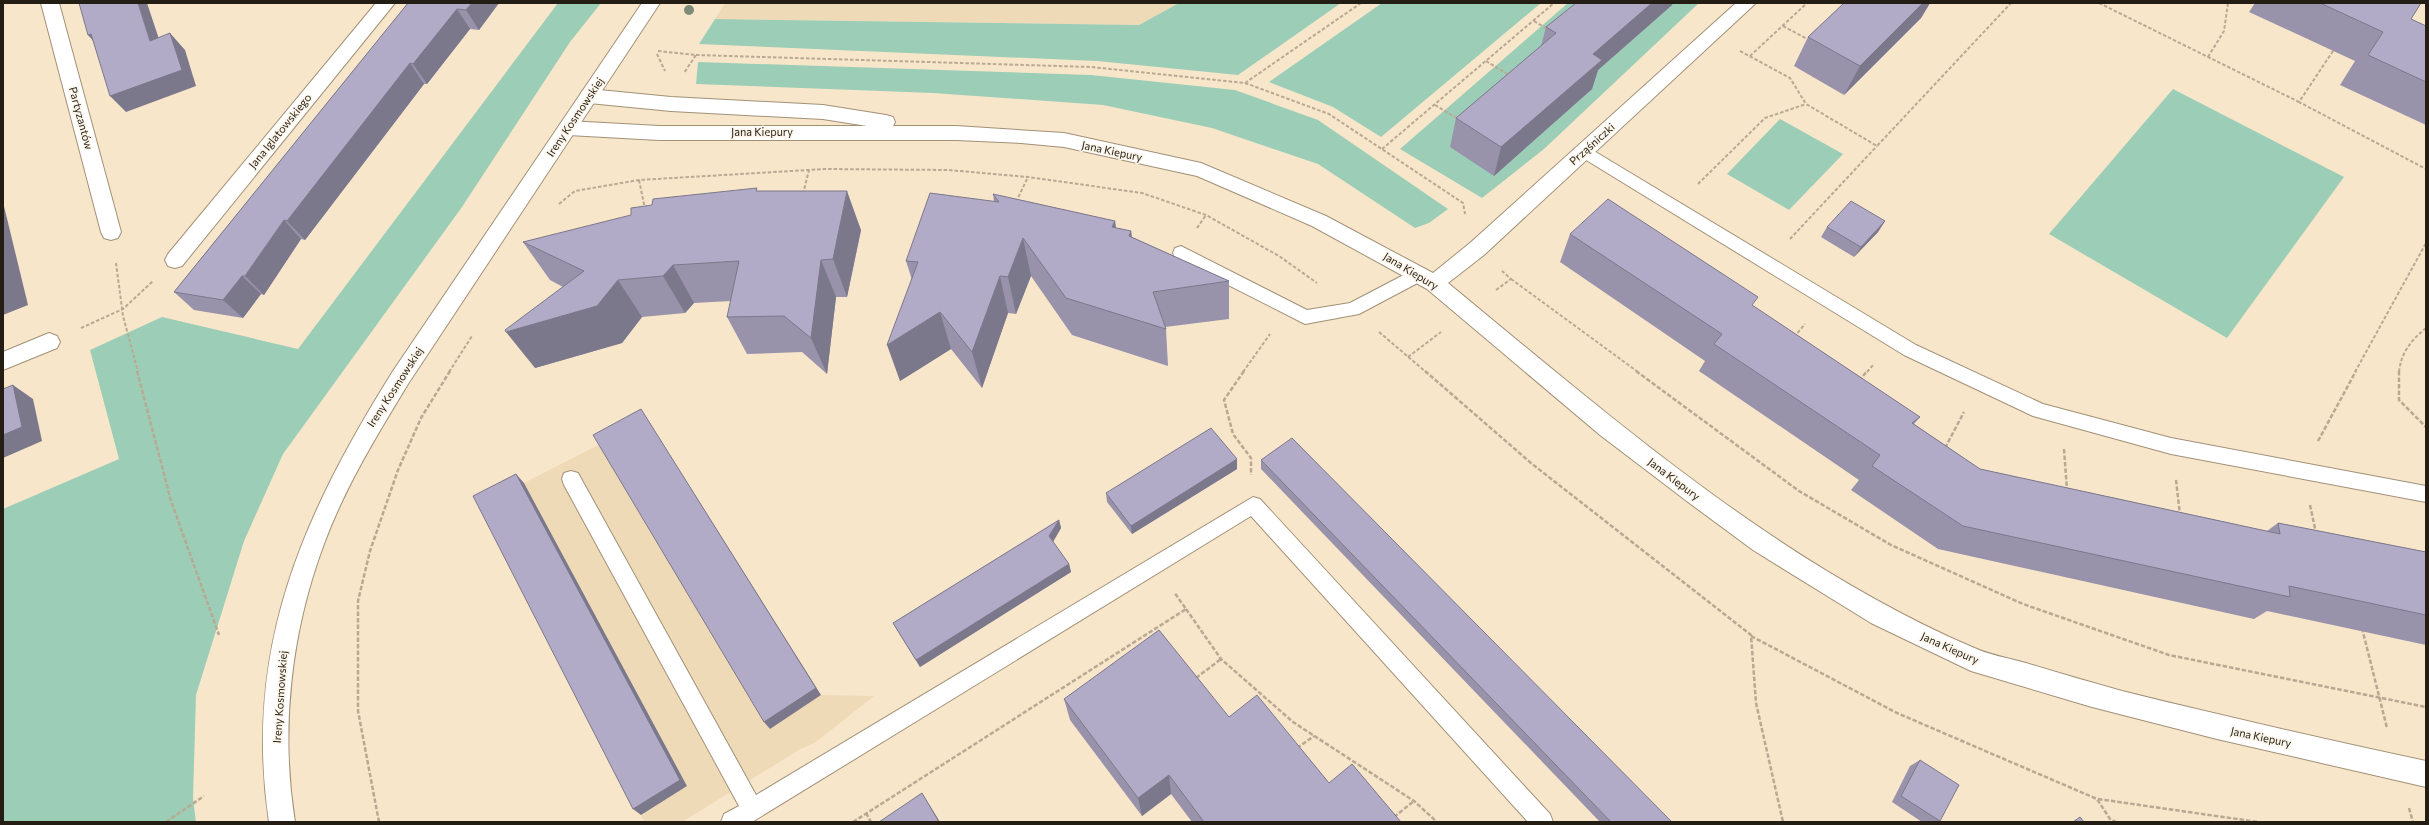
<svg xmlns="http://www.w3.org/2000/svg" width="2429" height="825" viewBox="0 0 2429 825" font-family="Commissioner,sans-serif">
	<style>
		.built { fill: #efdab8 }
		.green { fill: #9cceb7 }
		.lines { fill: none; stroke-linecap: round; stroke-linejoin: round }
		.service-casing { stroke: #a19177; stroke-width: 2 }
		.minor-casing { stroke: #a19177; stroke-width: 2 }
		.tertiary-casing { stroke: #a19177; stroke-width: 2 }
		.path-far1 { stroke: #b8a993; stroke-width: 2; stroke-dasharray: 3.5 2; stroke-linecap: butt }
		.path { stroke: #b8a993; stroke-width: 2.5; stroke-dasharray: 4.5 2; stroke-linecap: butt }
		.service { fill: #fff; fill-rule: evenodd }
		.minor { fill: #fff; fill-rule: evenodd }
		.tertiary { fill: #fff; fill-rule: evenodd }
		.tree { fill: #7e8c77 }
		.wall { fill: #9893ab }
		.shaded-wall { fill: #7c788b }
		.building { fill: #b1abc7; stroke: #7c788b }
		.labels { text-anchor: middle; stroke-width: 3; stroke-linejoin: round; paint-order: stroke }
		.street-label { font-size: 11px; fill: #231d13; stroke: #fcf5ea }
	</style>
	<rect width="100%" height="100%" fill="#f8e6cb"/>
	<g class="built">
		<polygon points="725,3 1179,3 1139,25 715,19"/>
		<polygon points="600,444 770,728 821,695 874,696 816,742 799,750 682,822 644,822 641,815 687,786 524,483"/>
	</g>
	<g class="green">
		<polygon points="558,3 601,3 570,42 462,207 283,454 244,541 196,695 193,799 196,822 3,822 3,509 119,459 90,350 162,317 298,349"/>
		<polygon points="1179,3 1341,3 1238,75 1097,61 699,44 715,19 1139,25"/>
		<polygon points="1382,3 1541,3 1381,137 1333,107 1269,82"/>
		<polygon points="1568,3 1699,3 1544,149 1482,198 1400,149"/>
		<polygon points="698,62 1091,75 1235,90 1318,120 1448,209 1429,223 1415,228 1318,164 1212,128 1103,105 933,93 696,84"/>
		<polygon points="2173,89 2344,177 2227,338 2049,234"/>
		<polygon points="1780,119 1843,154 1789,210 1727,174"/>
	</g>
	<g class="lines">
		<defs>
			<g id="service">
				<polygon points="1584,145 1916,345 2043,404 2171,438 2426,486 2426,502 2171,454 2033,416 1904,355 1578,155 1576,151 1578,147"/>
				<polygon points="1181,246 1307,310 1350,303 1419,267 1425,269 1427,274 1425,279 1359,314 1305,324 1175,258 1173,253 1175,248"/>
				<polygon points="571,471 578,473 756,795 1253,497 1260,499 1550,814 1553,822 1528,822 1251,516 752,822 721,822 724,814 739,806 564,485 562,479 564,473"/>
			</g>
			<g id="minor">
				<polygon points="41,3 59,3 121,232 118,238 111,240 104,238 101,232"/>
				<polygon points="376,3 395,3 182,266 175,268 168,266 165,260 168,254"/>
				<path d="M1736,3h20l-272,252 -36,28c164,135 328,279 524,364 17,8 36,11 54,16 32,10 64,19 96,28 101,25 202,48 304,70v26l-209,-48 -125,-32 -121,-36 -100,-48 -118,-73 -65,-48 -88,-67 -173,-146 -115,-63 -115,-50 -133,-29 -43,-4 -65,-3h-297l-91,-5 -7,-2 -3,-5 3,-5 7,-2 91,5h208l-44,-7 -152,-8 -82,-8 -7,-2 -2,-5 2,-5 7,-2 82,8 152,8 63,10 7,2 2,5 -2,4h63l108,7 137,30 125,53 107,57 37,-30z"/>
				<polygon points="49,333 57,336 60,342 57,348 3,370 3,352"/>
			</g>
			<path id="tertiary" d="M642,3h18l-252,381c-31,51 -63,103 -84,160 -33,88 -44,185 -29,278h-26c-26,-174 34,-307 124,-451z"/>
		</defs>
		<use href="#service" class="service-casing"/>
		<use href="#minor" class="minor-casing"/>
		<use href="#tertiary" class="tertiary-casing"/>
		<g class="path-far1">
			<polyline points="2099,3 2299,102"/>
			<polyline points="1534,21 1549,30"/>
			<polyline points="1783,26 1809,40"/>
			<polyline points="658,51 696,55 684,73"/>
			<polyline points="1740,51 1790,78 1806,104 1877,146 2011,3"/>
			<polyline points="2333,51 2299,102 2426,169"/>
			<polyline points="657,54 665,71"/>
			<polyline points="696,55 1091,67 1245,83 1329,114 1463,203 1465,214"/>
			<polyline points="1750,56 1807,3"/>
			<polyline points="2208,57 2224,31 2228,3"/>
			<polyline points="1486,61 1509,75"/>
			<polyline points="1245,83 1361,3"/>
			<polyline points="1435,105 1458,119"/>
			<polyline points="1382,149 1554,3"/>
			<polyline points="639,180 645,209"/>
			<polyline points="1698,184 1765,118 1806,104"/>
			<polyline points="803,194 809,170"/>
			<polyline points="1016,202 1028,177"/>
			<polyline points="559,204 575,191 639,180 825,169 948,170 1028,177 1142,193 1206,215 1279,256 1317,283"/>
			<polyline points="1197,228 1206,215"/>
			<polyline points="1790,239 1877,146"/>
			<polyline points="116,263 123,316 138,372"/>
			<polyline points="1511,279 1638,372"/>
			<polyline points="1496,290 1511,279 1502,271"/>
			<polyline points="81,328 123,309 153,281"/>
			<polyline points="1379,332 1426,372"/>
			<polyline points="1794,337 1805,324"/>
			<polyline points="1408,357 1441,332"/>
			<polyline points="449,372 472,336"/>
			<polyline points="1243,372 1270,334"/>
			<polyline points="1867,372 1873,365"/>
			<polyline points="2355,372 2426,243"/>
			<path d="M2399,372c2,-19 12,-32 27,-44"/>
		</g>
		<g class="path">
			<polyline points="137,371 171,501 219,635"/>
			<polyline points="1244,371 1224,400 1233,434 1251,458 1251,475"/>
			<polyline points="1425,371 1531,463 1751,635 1756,703 1783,822"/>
			<polyline points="1636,371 1799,491 1891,545 2023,604 2169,655 2426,707"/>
			<polyline points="2399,371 2399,400 2426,427"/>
			<polyline points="1859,381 1867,371"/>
			<polyline points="2318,441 2356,371"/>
			<polyline points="1945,448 1964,412"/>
			<polyline points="2064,449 2067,490"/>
			<polyline points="2176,480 2180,515"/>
			<polyline points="2310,505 2316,533"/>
			<polyline points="1186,609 1221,659 1293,722 1414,801 1437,822"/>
			<polyline points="2362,628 2387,728"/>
			<polyline points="1751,636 1897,713 2097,799 2110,819 2116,822"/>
			<polyline points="1196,678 1221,659"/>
			<polyline points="1297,748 1314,736"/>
			<polyline points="2098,799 2258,822"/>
			<polyline points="2409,808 2413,822"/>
			<polyline points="866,813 871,822"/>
			<polyline points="1394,817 1414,801"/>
			<polyline points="166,822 204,796"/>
			<polyline points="379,822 358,711 358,601 370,551 398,470 421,418 450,371"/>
			<polyline points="853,822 1186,609 1174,592"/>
		</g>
		<use href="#service" class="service"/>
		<use href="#minor" class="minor"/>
		<use href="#tertiary" class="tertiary"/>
	</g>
	<circle class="tree" cx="689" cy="10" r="5"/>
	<g class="wall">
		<polygon points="408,3 499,3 479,30 470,29 427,84 424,84 305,240 301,239 264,295 261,294 243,318 194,310 174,292"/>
		<polygon points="1844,3 1930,3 1921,18 1844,95 1794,66 1808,37"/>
		<polygon points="2255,3 2421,3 2411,19 2426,26 2426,125 2340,85 2355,61 2249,12"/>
		<polygon points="1672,5 1598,70 1592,89 1494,176 1450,147 1456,118 1541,46 1546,27"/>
		<polygon points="758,191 861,230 847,297 836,297 827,374 802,352 747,354 727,317 731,301 694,303 685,313 642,317 622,343 535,368 563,287 550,280 523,242"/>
		<polygon points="993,194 1115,221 1116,228 1131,231 1132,237 1229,281 1229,319 1165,327 1166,329 1168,366 1072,335 1031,276 1016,314 1008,313 982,388 951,349 900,381 912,280 906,261 994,202"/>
		<polygon points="1885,221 1878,232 1854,257 1821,237 1827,227"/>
		<polygon points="1570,234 1753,306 1920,417 1914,424 1980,469 2267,531 2278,523 2426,552 2426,645 2267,611 2254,619 1938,549 1851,490 1859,480 1699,371 1705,361 1560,262"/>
		<polygon points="1237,459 1237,469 1132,534 1107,502 1106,493"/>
		<polygon points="1261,460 1672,822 1600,822 1261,469"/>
		<polygon points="1059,520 1061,528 1053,542 1069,564 1071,572 920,667 897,630 893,623"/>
		<polygon points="1064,699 1229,717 1329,783 1401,822 1192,822 1171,794 1142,816 1070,720"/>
		<polygon points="1920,760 1940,821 1939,822 1922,822 1892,802 1910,766"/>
	</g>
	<g class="shaded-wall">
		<polygon points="138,3 147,3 165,57 150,41"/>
		<polygon points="472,3 499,3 479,30 466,10"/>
		<polygon points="1652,3 1673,3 1672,5 1598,70 1592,89 1494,176 1501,147 1593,54"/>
		<polygon points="1923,3 1930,3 1921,18 1844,95 1860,66"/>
		<polygon points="457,9 470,29 427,84 413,64"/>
		<polygon points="170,33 185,50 196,86 126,112 110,96"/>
		<polygon points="91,34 103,52 88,35"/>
		<polygon points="410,63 424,84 305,240 287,221"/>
		<polygon points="847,191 861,230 847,297 833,259"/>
		<polygon points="3,202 28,305 3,315"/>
		<polygon points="284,220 301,239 264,295 245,276"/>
		<polygon points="1115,221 1119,260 1112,227"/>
		<polygon points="1885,221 1878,232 1854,257 1861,247"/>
		<polygon points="1131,231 1135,270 1129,236"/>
		<polygon points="1023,238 1031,276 1016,314 1008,277"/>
		<polygon points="821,260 836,297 827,374 811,338"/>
		<polygon points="673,265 694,303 685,313 663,276"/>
		<polygon points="242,276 261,294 243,318 223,300"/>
		<polygon points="1000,276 1008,313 982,388 972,352"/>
		<polygon points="618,280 642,317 622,343 535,368 506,332"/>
		<polygon points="940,312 951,349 900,381 887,345"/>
		<polygon points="13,385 33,399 42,441 3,458 3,435"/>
		<polygon points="641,409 647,419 821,695 770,729 764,722"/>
		<polygon points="1237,459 1237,469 1132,534 1131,526"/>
		<polygon points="516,474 524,483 687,786 641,815 633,809"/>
		<polygon points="1059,520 1061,528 1051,545 1049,536"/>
		<polygon points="1069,564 1071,572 920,667 916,660"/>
		<polygon points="1169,775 1171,794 1142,816 1138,798"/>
		<polygon points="922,793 932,809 940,822 939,822"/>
	</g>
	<g class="building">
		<polygon points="79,3 138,3 150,41 170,33 182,70 110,96 91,34 88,35"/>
		<polygon points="408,3 472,3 466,10 457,9 413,64 410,63 287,221 284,220 245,276 242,276 223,300 174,292"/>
		<polygon points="1576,3 1652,3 1593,54 1602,60 1501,147 1456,118 1556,33 1546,27"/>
		<polygon points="1844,3 1923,3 1860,66 1808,37"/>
		<polygon points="2320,3 2421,3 2411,19 2426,26 2426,82 2368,55 2383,32"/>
		<polygon points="757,188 756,191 847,191 833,259 821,260 811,338 784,316 727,317 739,261 673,265 663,276 618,280 597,306 506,332 505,330 584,271 523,242 631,215 631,208 652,205 653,199"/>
		<polygon points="930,193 999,202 993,194 1115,221 1112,227 1131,231 1129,236 1229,281 1153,292 1166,329 1066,298 1023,238 1008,277 1000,276 972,352 940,312 887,345 918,262 906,261"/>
		<polygon points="1608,199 1758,297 1752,305 1920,417 1912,423 1980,469 2280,534 2278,523 2426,552 2426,615 2289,586 2290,597 1963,526 1872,466 1880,455 1714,344 1722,334 1570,234"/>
		<polygon points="1851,201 1885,221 1861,247 1827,227"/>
		<polygon points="13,385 22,427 3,435 3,389"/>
		<polygon points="641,409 816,688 764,722 593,435"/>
		<polygon points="1211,428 1237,459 1131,526 1106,493"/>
		<polygon points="1292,438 1672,822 1611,822 1261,460"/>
		<polygon points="516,474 680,780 633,809 473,496"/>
		<polygon points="1059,520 1049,536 1069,564 916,660 893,623"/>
		<polygon points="1159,630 1229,717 1257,695 1329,783 1352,764 1401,822 1204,822 1169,775 1138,798 1064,699"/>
		<polygon points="1920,760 1959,785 1940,821 1901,796"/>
		<polygon points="922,793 939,822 879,822"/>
		<polygon points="2080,817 2084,822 2073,822"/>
	</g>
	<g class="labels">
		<g class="street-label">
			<text transform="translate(575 117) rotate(-56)" y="4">Ireny Kosmowskiej</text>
			<text transform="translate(81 118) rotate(75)" y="4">Partyzantów</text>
			<text transform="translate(280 131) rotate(-51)" y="4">Jana Iglatowskiego</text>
			<text x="762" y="136">Jana Kiepury</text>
			<text transform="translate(1592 144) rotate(-42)" y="4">Prząśniczki</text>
			<text transform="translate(1112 151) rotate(12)" y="4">Jana Kiepury</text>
			<text transform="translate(1411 271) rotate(31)" y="4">Jana Kiepury</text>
			<text transform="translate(395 387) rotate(-57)" y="4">Ireny Kosmowskiej</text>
			<text transform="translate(1674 479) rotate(37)" y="4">Jana Kiepury</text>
			<text transform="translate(1950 648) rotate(24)" y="4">Jana Kiepury</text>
			<text transform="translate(280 697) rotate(-86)" y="4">Ireny Kosmowskiej</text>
			<text transform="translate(2261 737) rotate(12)" y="4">Jana Kiepury</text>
		</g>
	</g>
	<rect width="2429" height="825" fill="none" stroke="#231d13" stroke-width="8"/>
</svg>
